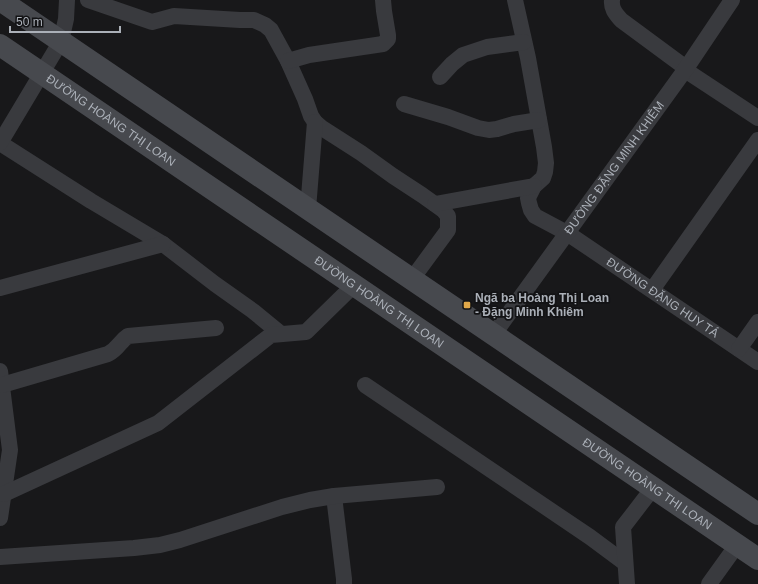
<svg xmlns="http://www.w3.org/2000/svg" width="758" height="584" viewBox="0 0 758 584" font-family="Helvetica,sans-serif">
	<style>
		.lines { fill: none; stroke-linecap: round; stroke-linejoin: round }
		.minor { stroke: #393a3e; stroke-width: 16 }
		.secondary { stroke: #47494e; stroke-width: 22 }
		.poi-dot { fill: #e1a849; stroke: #131315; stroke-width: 1.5 }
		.labels { text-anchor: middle; stroke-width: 3.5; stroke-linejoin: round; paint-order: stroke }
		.street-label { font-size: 12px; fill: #abb0b8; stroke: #131315 }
		.poi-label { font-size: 12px; font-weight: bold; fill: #abb0b8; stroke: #131315; text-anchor: start }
	</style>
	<rect width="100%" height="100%" fill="#18181a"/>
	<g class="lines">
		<g class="minor">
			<polyline points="88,0 152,22 174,16 240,20 254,20 265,25 271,30 288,61 305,99 311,116 315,122 322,128 361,153 393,176 422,195 443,210 448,216 448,230 412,279"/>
			<path id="s1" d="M515,0l13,58 16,89 2,16 -1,9 -2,6 -9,8 -6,12 1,5 2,7 4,6 32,17 191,129"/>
			<path d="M612,0c-1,9 4,14 9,20l65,48"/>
			<polyline points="288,61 309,55 383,44 388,39 388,35 384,11 383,0"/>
			<polyline points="685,70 758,118"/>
			<polyline points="440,77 452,64 463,55 487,47 524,42"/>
			<polyline points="404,104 448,117 478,128 489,130 497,129 514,124 539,120"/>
			<polyline points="0,143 91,201 163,244 215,284 253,311 281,334"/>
			<polyline points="0,143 61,41 66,19 67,0"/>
			<polyline points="435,204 534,186"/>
			<polyline points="308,209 315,122"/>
			<polyline points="0,288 163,244"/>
			<polyline points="652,290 758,140"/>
			<path id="s2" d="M494,334l191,-264 47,-70"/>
			<polyline points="739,349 758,322"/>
			<polyline points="0,371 10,450 0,518"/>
			<path d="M2,385l106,-31c11,-6 11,-12 20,-18l88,-8"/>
			<polyline points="365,385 590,537 625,563"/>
			<polyline points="4,494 158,423 271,335 306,332 354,285"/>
			<polyline points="334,496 344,579 344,584"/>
			<polyline points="0,557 134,548 160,545 180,540 282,507 310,500 334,496 437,487"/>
			<polyline points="627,584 623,527 653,488"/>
			<polyline points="709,584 737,545"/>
		</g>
		<g class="secondary">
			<polyline points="0,0 758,514"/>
			<path id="s3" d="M0,45l758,514"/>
		</g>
	</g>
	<rect class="poi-dot" x="463" y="301" width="8" height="8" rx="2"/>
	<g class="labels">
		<g class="street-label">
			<text dy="4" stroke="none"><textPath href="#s3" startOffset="134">ĐƯỜNG HOÀNG THỊ LOAN</textPath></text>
			<text dy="4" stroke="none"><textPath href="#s2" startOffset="205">ĐƯỜNG ĐẶNG MINH KHIÊM</textPath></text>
			<text dy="4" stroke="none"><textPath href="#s1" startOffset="378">ĐƯỜNG ĐẶNG HUY TÁ</textPath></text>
			<text dy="4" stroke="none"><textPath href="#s3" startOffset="458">ĐƯỜNG HOÀNG THỊ LOAN</textPath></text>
			<text dy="4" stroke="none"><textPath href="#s3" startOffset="782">ĐƯỜNG HOÀNG THỊ LOAN</textPath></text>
		</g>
		<g class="poi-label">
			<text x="475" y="302">Ngã ba Hoàng Thị Loan<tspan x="475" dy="14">- Đặng Minh Khiêm</tspan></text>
		</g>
	</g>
	<path d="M10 26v6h110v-6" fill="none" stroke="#abb0b8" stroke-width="2"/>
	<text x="16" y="26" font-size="12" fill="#abb0b8" stroke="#131315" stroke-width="3" paint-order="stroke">50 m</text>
</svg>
